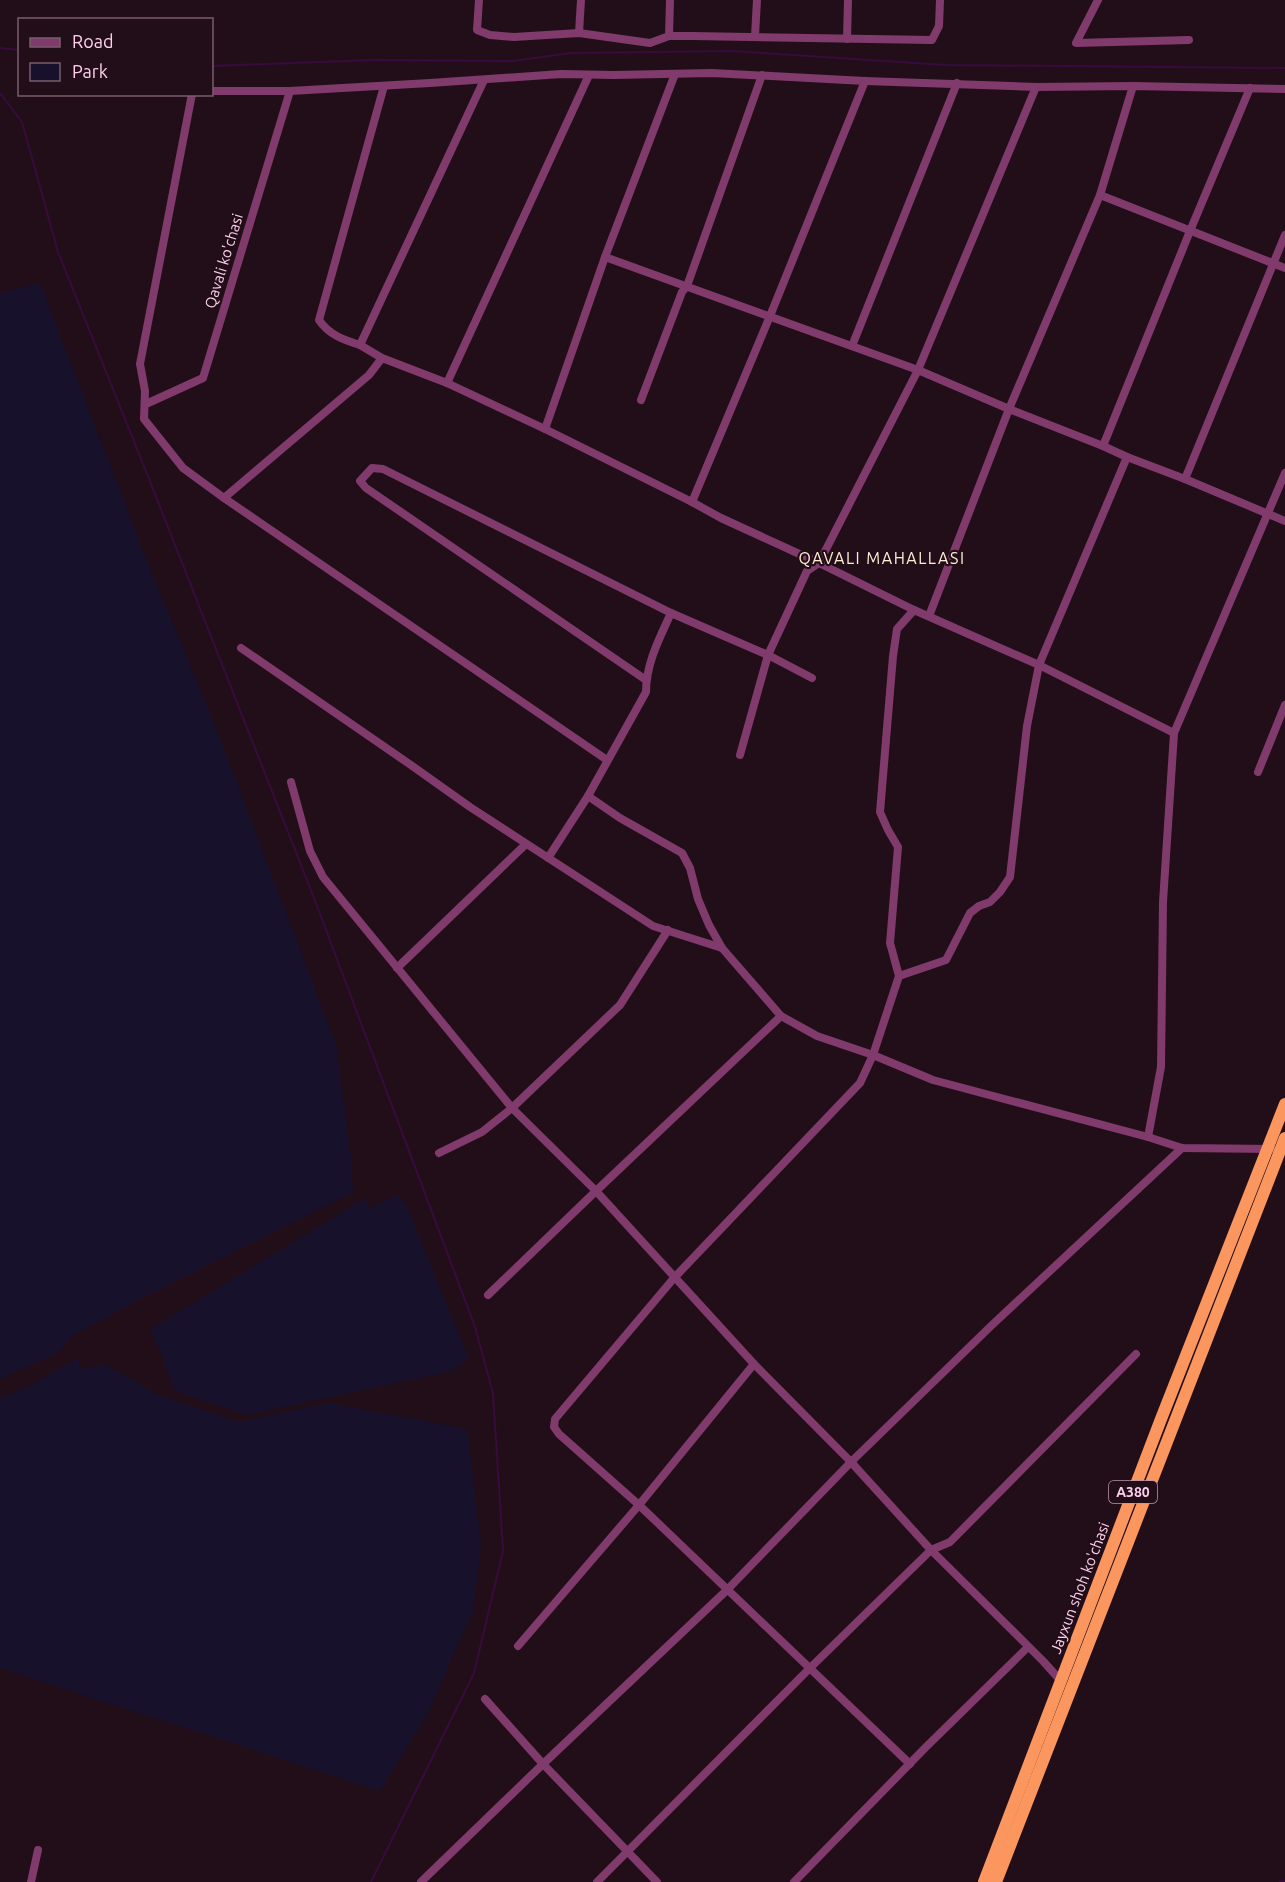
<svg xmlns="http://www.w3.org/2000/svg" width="1285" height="1882" viewBox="0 0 1285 1882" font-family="Ubuntu,sans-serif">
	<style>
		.green { fill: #17112b }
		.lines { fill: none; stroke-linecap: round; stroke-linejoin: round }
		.stream { stroke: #380b3e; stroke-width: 2 }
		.minor { stroke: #803a6c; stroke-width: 8 }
		.trunk { stroke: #fb965e; stroke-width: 12 }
		.labels { text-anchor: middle; stroke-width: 4.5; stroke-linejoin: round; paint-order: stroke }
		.shield { fill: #220e19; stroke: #bc96ad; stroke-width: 1.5 }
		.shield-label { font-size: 14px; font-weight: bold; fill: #fed0ed }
		.street-label { font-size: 15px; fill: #fed0ed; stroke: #220e19 }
		.neighbourhood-label { font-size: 16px; letter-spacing: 1.5px; fill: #feedd2; stroke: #220e19 }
	</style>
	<rect width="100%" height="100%" fill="#220e19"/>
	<g class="green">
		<polygon points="40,283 149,566 218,733 336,1044 351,1157 353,1192 139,1300 75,1334 56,1354 0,1379 0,293"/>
		<polygon points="395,1195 406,1204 469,1359 452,1371 247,1415 175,1391 151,1329 365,1198 370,1209"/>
		<polygon points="78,1358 81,1369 104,1364 159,1395 239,1422 329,1403 467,1429 481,1545 473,1611 427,1715 380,1791 0,1668 0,1398 29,1386"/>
	</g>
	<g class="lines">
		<g class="stream">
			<polyline points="0,48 20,50"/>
			<polyline points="212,66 372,60 513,61 571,53 732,51 946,65 1285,68"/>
			<polyline points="0,93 22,122 58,252 151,484 314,898 475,1327 493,1393 503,1551 474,1673 371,1882"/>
			<polyline points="1280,1882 1285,1881"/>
		</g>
		<g class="minor">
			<polyline points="479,0 477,30 490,35 514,37 579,33 650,43 669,36 692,36 932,40 939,26 940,0"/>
			<polyline points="1098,0 1076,43 1189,40"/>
			<polyline points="579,33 581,0"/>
			<polyline points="669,36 670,0"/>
			<polyline points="755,36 757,0"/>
			<polyline points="847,39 848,0"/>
			<polyline points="212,91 290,91 430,83 561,74 614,75 712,73 865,81 1036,87 1133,86 1285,89"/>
			<polyline points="192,94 140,364 145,391 144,419 183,468 224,498 607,760"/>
			<polyline points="1100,195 1285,268"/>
			<polyline points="605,257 918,370 1009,409 1103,446 1127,457 1185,479 1285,521"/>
			<path d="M360,345c-16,-5 -31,-10 -41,-25l65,-234"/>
			<polyline points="852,346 957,83"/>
			<polyline points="382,358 360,345 484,80"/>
			<polyline points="447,383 589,75"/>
			<polyline points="641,400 682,292 687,286 762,75"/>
			<polyline points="146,404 203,378 290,91"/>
			<polyline points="545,429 605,257 675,74"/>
			<polyline points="1103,446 1190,231 1250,88"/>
			<polyline points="1185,479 1285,235"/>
			<polyline points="224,498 369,375 382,358 447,383 545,429 692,502 721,518 819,563 914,610 1039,665 1174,733"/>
			<polyline points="692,502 770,316 865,81"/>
			<polyline points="929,616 1009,409 1100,195 1133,86"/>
			<polyline points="241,648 408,763 470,807 653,926 722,948 781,1016 817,1036 873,1055 933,1080 1148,1137 1182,1148 1271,1149"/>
			<polyline points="646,680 366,488 360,481 372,468 383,469 671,613 768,655 812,678"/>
			<polyline points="740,755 768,655 807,571 819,563 918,370 1036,87"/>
			<polyline points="1258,772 1285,705"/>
			<polyline points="291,782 310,851 323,877 512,1108 596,1191 754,1364 851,1462 931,1550 1043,1661 1061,1681"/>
			<polyline points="588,796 620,818 682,853 690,868 698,899 709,925 722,948"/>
			<path d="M548,858l40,-62 58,-104c0,-28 13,-53 25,-79"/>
			<polyline points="397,968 526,844"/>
			<polyline points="899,976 946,960 970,913 979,906 990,902 1000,892 1010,877 1027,726 1039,665 1127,457"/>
			<polyline points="1148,1137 1161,1067 1163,902 1174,733 1285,473"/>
			<polyline points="439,1153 482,1132 512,1108 620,1005 668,930"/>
			<polyline points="488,1295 596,1191 781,1016"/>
			<polyline points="518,1646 639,1505 754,1364"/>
			<polyline points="485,1699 543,1764 657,1882"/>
			<polyline points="910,1764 639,1505 559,1434 554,1427 555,1419 674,1278 860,1083 873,1055 899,976 890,943 898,847 888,830 880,812 893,656 897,629 914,610"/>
			<polyline points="31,1882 38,1850"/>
			<polyline points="421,1882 543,1764 727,1590 851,1462 992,1325 1182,1148"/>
			<polyline points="597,1882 810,1668 931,1550 950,1542 1136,1354"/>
			<polyline points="794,1882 926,1747 1028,1647"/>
		</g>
		<g class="trunk">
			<polyline points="984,1882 1161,1419 1285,1104"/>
			<polyline points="996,1882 1285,1138"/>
		</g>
	</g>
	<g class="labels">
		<rect class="shield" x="1109" y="1481" width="48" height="22" rx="4.5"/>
		<g class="shield-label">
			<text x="1133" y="1497">A380</text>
		</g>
		<g class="street-label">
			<text transform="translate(224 261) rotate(-73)" y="5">Qavali ko'chasi</text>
			<text transform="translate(1080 1588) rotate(-69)" y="5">Jayxun shoh ko'chasi</text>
		</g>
		<g class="neighbourhood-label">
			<text x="882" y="564">QAVALI MAHALLASI</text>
		</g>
	</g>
	<rect x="18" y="18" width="195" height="78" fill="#220e19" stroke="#7a5c6e" stroke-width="1.5"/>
	<rect x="30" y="38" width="30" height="9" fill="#803a6c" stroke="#7a5c6e" stroke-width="1.5"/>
	<text x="72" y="48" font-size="18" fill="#fed0ed">Road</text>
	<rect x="30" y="63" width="30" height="18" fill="#17112b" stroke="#7a5c6e" stroke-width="1.5"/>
	<text x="72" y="78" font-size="18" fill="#fed0ed">Park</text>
</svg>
